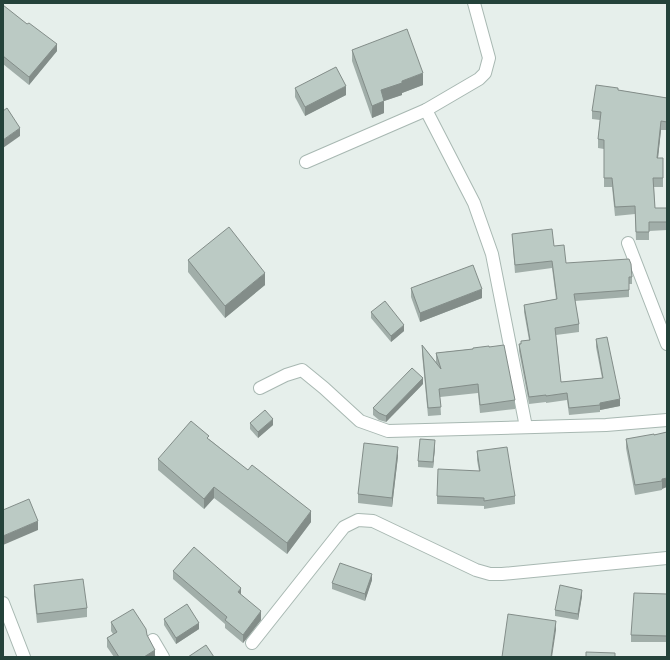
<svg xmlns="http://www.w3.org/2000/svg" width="670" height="660" viewBox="0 0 670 660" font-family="'Exo 2',sans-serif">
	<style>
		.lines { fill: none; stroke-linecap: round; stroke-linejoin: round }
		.street-casing { stroke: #a8b8b2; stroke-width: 14 }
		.street { stroke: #fff; stroke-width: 12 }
		.wall { fill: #a1aea9 }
		.shaded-wall { fill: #838d89 }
		.building { fill: #bbcac4; stroke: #838d89 }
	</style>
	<rect width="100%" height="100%" fill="#e6efeb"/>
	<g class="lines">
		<defs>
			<g id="street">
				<polyline points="426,110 474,203 492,254 526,427"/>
				<polyline points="306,162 426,110 479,79 485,73 489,58 474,3"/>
				<polyline points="628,243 667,344"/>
				<polyline points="260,388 286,375 302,370 324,388 360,421 388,431 606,425 667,420"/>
				<polyline points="3,603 24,657"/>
				<polyline points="153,640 163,657"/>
				<polyline points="252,643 344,527 358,520 373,521 476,570 490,574 502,574 667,558"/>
			</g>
		</defs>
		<use href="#street" class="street-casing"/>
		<use href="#street" class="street"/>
	</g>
	<g class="wall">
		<polygon points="3,5 57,51 29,85 3,64"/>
		<polygon points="352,50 423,85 402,93 402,95 384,101 384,113 372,118 352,61"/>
		<polygon points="295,88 346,95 305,116 295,97"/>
		<polygon points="618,90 667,98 667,130 661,130 658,158 663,158 663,187 654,187 655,208 667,208 667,230 649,231 649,240 636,240 635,214 615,216 612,187 604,187 604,149 598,148 598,139 600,120 592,119 592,111"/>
		<polygon points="512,234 554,246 566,263 632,277 632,284 629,284 629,297 575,301 579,324 579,332 556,335 561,382 602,378 596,347 596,339 620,406 600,410 600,412 569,415 567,400 546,403 546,402 529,404 519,351 519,344 529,340 524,312 524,305 556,299 552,268 515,273"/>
		<polygon points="188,260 265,285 225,318 188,272"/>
		<polygon points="411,288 482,298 420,322 411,297"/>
		<polygon points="371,312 404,331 391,342 371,318"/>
		<polygon points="422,345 436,362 436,353 489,347 515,400 515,409 480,413 478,393 440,397 441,415 428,416 422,354"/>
		<polygon points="423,384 386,422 379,420 373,415 373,408"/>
		<polygon points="250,423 273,425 258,438 250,429"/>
		<polygon points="667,432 662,490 635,495 626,448 626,439 654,435"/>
		<polygon points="209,439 311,522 287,554 214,498 204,509 158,470 158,459"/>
		<polygon points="435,447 433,468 418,467 418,461"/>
		<polygon points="477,451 515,496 515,504 484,509 484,506 437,504 437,496 479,471 477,460"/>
		<polygon points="398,456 392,507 358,503 358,494"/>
		<polygon points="173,571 241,595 261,620 243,643 225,628 225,624 173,579"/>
		<polygon points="372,580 365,601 332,589 332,583"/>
		<polygon points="34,585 87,608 87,617 37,623 34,594"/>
		<polygon points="667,592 667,642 631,642 631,635 667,594"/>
		<polygon points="582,596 578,620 555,616 555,610"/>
		<polygon points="164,619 199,629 176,644 164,625"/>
		<polygon points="111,622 147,635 155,657 114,657 107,647 107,638 113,634 111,631"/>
	</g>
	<g class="shaded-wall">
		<polygon points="57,44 57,51 29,85 29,77"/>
		<polygon points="423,73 423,85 402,93 402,95 381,102 381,90 402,81"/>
		<polygon points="346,86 346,95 305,116 305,107"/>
		<polygon points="384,101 384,113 372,118 372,106"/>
		<polygon points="661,121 661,130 657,167 657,158"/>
		<polygon points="20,128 20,136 3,148 3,140"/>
		<polygon points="265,273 265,285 225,318 225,306"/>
		<polygon points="482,289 482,298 420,322 420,313"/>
		<polygon points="404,325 404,331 391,342 391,336"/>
		<polygon points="423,378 423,384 386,422 386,416"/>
		<polygon points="620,399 620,406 600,410 600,403"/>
		<polygon points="273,419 273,425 258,438 258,432"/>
		<polygon points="435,440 435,447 433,468 433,462"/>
		<polygon points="398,447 398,456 392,507 392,498"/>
		<polygon points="667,478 667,487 662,489 662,479"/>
		<polygon points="214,487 214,498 204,509 204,499"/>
		<polygon points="311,511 311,522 287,554 287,543"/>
		<polygon points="38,521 38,530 3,545 3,536"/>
		<polygon points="372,574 372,580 365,601 365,594"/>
		<polygon points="241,588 241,596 238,592"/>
		<polygon points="582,590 582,596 578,620 578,614"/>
		<polygon points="261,611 261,620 243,643 243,635"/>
		<polygon points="556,621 556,630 552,657 551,657"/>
		<polygon points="199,623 199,629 176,644 176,638"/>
		<polygon points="155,650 155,657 144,657"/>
	</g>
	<g class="building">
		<polygon points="3,5 27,24 29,23 57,44 29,77 3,56"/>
		<polygon points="407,29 423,73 402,81 402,83 381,90 384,101 372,106 352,50"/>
		<polygon points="336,67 346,86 305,107 295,88"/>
		<polygon points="596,85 618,88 618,90 667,98 667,122 661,121 657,158 663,158 663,178 653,178 655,208 667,208 667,222 649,222 649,232 636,232 635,206 615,207 612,178 604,178 604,140 598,139 601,112 592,111"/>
		<polygon points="7,108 20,128 3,140 3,111"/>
		<polygon points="229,227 265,273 225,306 188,260"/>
		<polygon points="552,229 554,246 564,245 566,263 629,259 631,264 632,277 629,277 629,290 574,294 579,324 555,328 561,382 603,378 596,339 607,337 620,399 600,403 600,405 569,408 567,393 546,396 546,395 529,397 519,344 521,344 521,341 530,340 524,305 557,299 552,261 515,265 512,234"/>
		<polygon points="473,265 482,289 420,313 411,288"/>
		<polygon points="385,301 404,325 391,336 371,312"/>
		<polygon points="422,345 441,369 436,353 473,349 473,348 489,346 489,347 504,345 515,400 480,405 478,384 439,389 441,407 428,408"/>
		<polygon points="412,368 423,378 386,416 379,413 373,408"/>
		<polygon points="265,410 273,419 258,432 250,423"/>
		<polygon points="191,421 209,436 207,438 248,470 252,465 311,511 287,543 214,487 204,499 158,459"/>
		<polygon points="667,432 667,478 662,479 662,481 635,485 626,439 654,434 654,435"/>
		<polygon points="420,439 435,440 433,462 418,461"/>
		<polygon points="364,443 398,447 392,498 358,494"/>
		<polygon points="507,447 515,496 484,501 484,498 437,496 438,469 480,471 477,451"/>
		<polygon points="29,499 38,521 3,536 3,510"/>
		<polygon points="194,547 241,588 238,592 261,611 243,635 225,620 227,617 173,571"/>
		<polygon points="340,563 372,574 365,594 332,583"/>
		<polygon points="83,579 87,608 37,614 34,585"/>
		<polygon points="560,585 582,590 578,614 555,610"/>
		<polygon points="667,592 667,636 631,635 634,593 667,594"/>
		<polygon points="187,604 199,623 176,638 164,619"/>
		<polygon points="133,609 146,629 147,635 155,650 144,657 119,657 107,638 117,632 111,622"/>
		<polygon points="508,614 556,621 551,657 502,657"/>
		<polygon points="206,645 214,657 188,657"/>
		<polygon points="586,652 615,653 615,657 586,657"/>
	</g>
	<rect width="670" height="660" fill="none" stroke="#24423a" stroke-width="8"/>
</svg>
